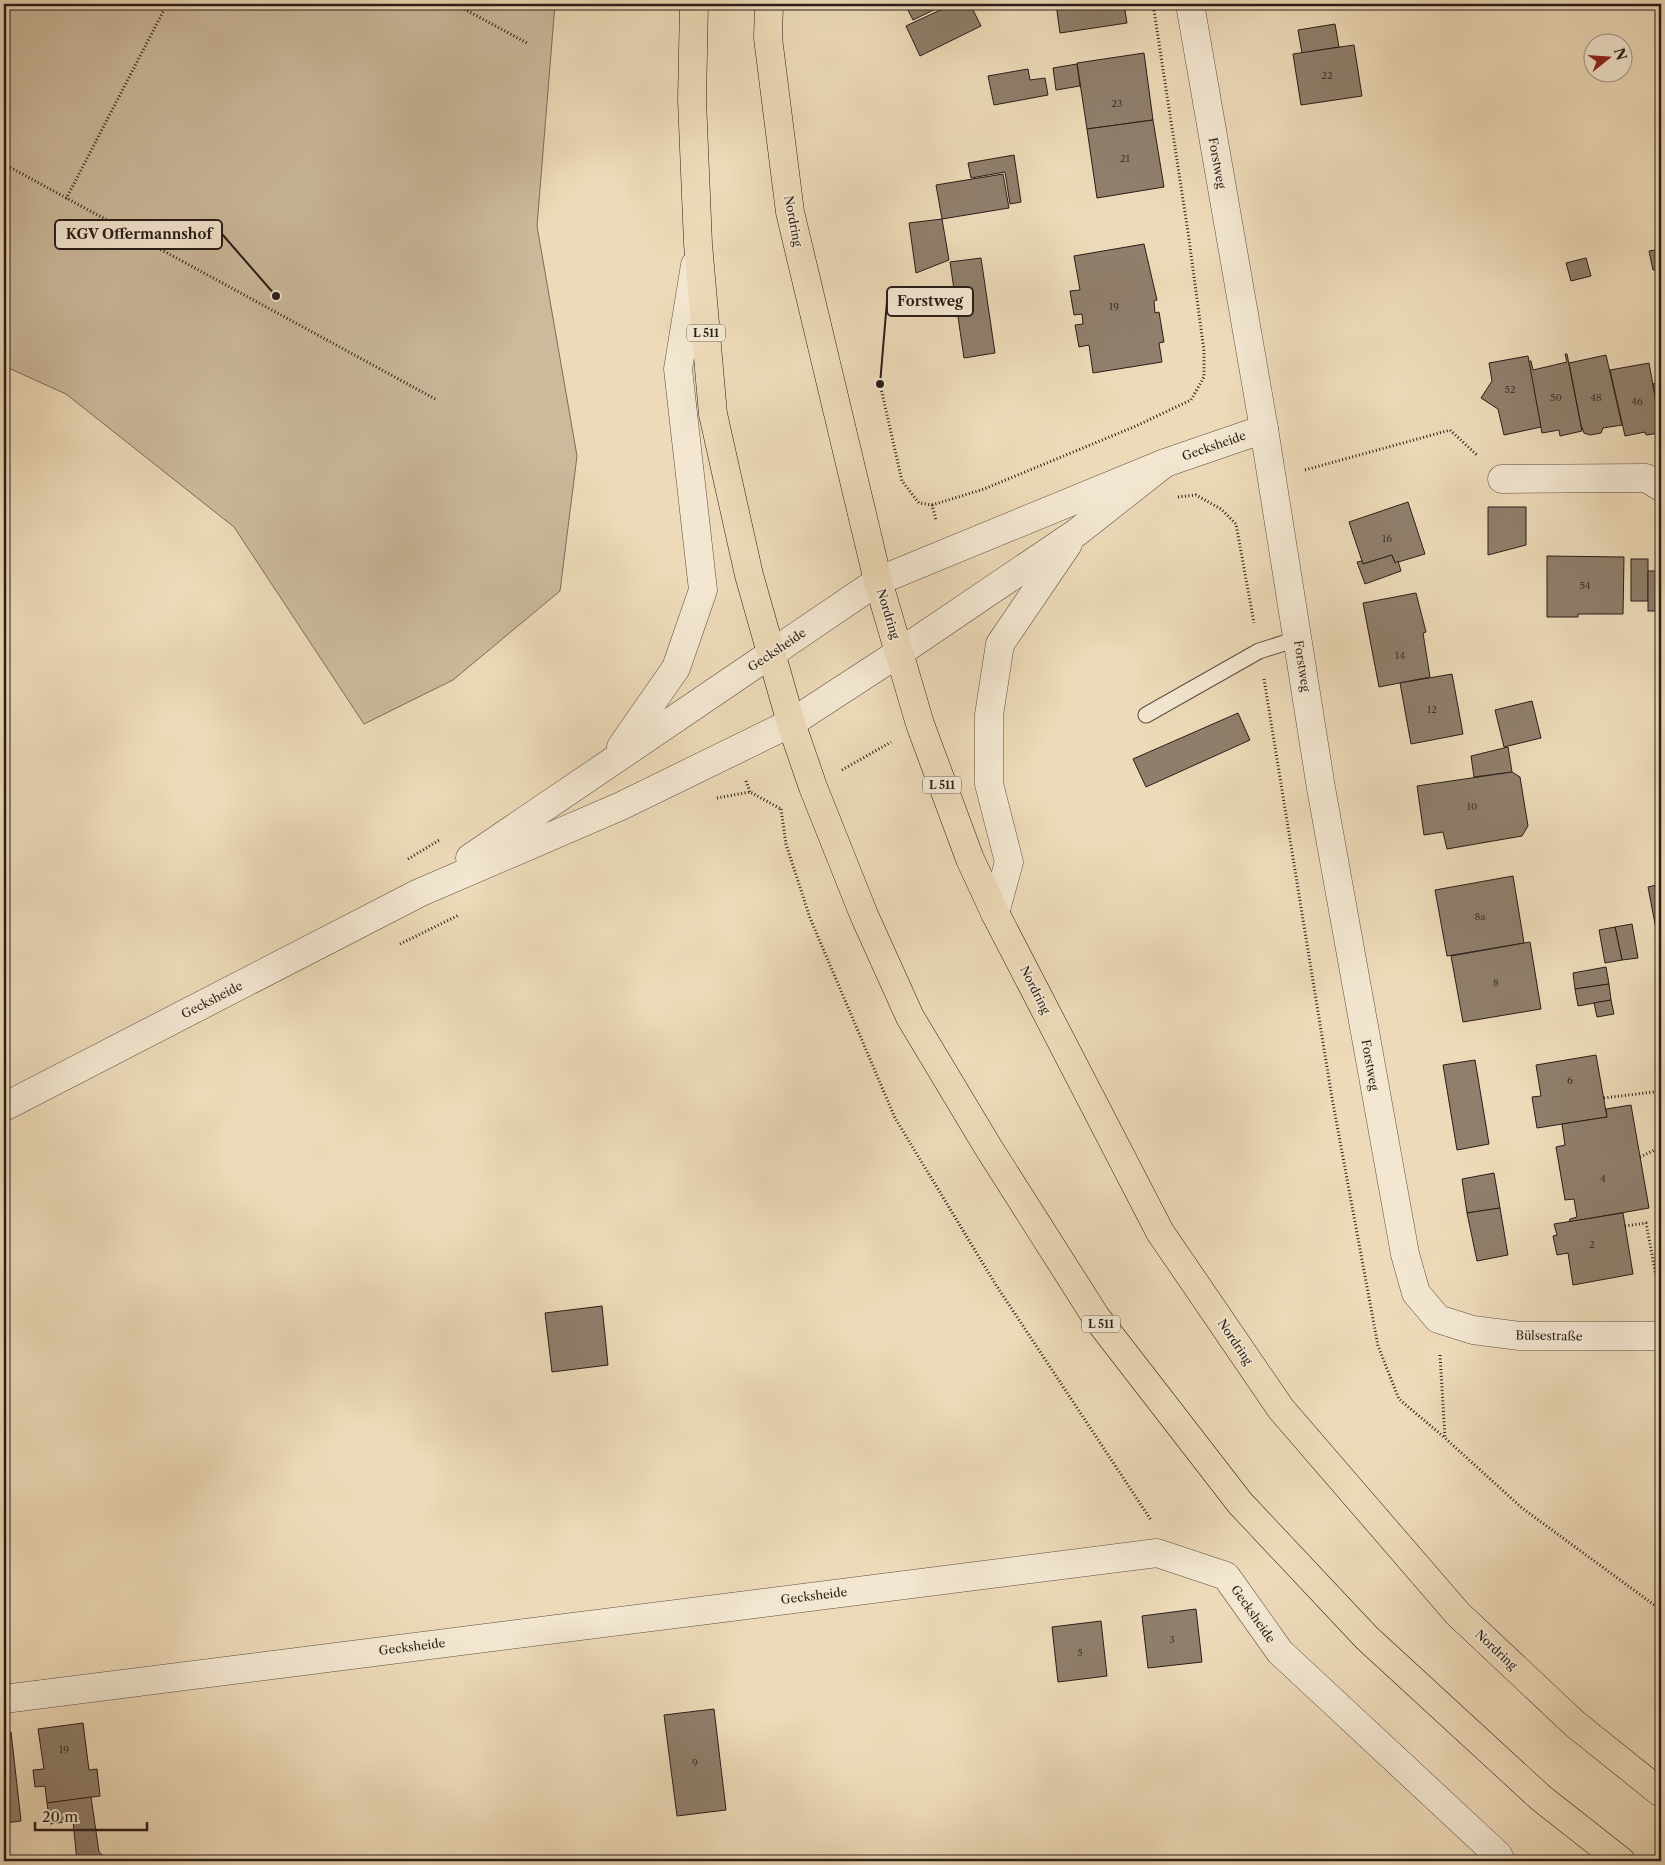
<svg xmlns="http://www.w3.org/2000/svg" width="1665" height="1865" viewBox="0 0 1665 1865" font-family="'Libre Caslon Text',serif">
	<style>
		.green { fill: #ccba9d; stroke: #7a6c5b }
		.building { fill: #8f7f6c; stroke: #291d19 }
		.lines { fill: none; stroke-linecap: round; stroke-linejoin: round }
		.service-casing { stroke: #5a4c41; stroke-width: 17 }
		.minor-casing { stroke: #5a4c41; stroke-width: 29 }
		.primary-casing { stroke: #291d19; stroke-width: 29 }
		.path { stroke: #291d19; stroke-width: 3; stroke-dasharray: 1 2.5; stroke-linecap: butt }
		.service { stroke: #f3e7d1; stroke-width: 15 }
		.minor { stroke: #f3e7d1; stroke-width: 28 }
		.primary { stroke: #eddab8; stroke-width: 28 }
		.labels { text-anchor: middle; stroke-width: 4; stroke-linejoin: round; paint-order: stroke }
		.number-label { font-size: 10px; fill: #42362e }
		.shield { fill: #f3e7d1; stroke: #665a50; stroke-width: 1 }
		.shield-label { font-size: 11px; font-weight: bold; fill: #291d19 }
		.street-label { font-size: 12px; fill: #291d19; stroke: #f3e7d1 }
		.leader { fill: none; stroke: #291d19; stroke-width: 2 }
		.callout-dot { fill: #291d19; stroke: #f3e7d1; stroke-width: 2 }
		.callout { fill: #f3e7d1; stroke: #291d19; stroke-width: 2 }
		.callout-label { font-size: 14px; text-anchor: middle; font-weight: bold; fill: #291d19 }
	</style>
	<rect width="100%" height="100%" fill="#eddab8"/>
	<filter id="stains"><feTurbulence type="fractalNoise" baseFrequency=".004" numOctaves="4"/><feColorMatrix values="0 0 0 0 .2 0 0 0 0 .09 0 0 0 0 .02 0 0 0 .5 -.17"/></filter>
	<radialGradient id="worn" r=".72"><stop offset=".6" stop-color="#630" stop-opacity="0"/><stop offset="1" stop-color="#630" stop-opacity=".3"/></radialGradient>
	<polygon class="green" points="4,4 555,4 537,226 577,456 560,591 453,680 364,724 234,527 66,394 4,366"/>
	<g class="building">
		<polygon points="905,4 946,4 913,20"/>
		<polygon points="953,4 970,4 981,26 920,56 906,26"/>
		<polygon points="1056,4 1124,4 1127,23 1060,33"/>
		<polygon points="1335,24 1339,47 1302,53 1298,30"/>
		<polygon points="1354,45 1362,96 1301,105 1293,54"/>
		<polygon points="1144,53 1153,120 1087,129 1077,63"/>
		<polygon points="1077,64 1080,86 1056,90 1053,68"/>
		<polygon points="1028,69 1030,80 1045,78 1048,95 994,105 988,76"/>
		<polygon points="1153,120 1164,187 1097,198 1087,129"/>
		<polygon points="1014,155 1021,202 1010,204 1005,172 971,178 968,163"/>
		<polygon points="1003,174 1009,208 942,219 936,185"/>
		<polygon points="942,219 949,260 916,273 909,223"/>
		<polygon points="1144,244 1157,300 1154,301 1155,313 1159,312 1164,342 1159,343 1162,362 1093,373 1089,345 1079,347 1075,325 1083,324 1082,314 1074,315 1070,291 1080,290 1074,256"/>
		<polygon points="1661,249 1661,269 1653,270 1649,251"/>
		<polygon points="981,258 995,353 964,358 950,262"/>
		<polygon points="1586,258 1591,276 1571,281 1566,263"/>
		<polygon points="1565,354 1567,354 1582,431 1560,436 1559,430 1542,433 1528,361 1531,361 1533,370 1567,362"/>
		<polygon points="1606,355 1622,425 1603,428 1601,433 1590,435 1584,433 1581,425 1569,363"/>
		<polygon points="1528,356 1541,427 1504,435 1498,409 1481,398 1492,381 1489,363"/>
		<polygon points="1649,363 1661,429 1659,429 1660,433 1646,435 1645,432 1625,436 1610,370"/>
		<polygon points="1661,382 1661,418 1660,419 1653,384"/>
		<polygon points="1408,502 1425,554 1395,563 1392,555 1363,564 1349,522"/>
		<polygon points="1488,507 1526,507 1526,545 1488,555"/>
		<polygon points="1392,555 1395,563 1398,561 1401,571 1365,584 1357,562 1362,561 1363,564"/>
		<polygon points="1547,556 1624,557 1623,614 1578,614 1578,617 1547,617"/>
		<rect x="1631" y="559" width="17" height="42"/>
		<rect x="1648" y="571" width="13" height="40"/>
		<polygon points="1416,593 1426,632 1423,633 1430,677 1379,687 1363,603"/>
		<polygon points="1452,674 1463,734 1411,744 1400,683"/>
		<polygon points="1532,701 1541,738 1504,747 1495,710"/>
		<polygon points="1238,713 1250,740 1146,787 1133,759"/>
		<polygon points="1508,747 1512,772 1474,777 1471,756"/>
		<polygon points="1512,772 1520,777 1528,826 1522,836 1447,849 1443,832 1424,835 1417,786"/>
		<polygon points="1513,876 1524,943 1447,956 1435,890"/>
		<polygon points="1661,884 1661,955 1648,887"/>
		<polygon points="1632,924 1638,958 1622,960 1615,927"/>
		<polygon points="1615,927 1622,960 1605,963 1599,930"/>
		<polygon points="1530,942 1541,1009 1463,1022 1451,956"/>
		<polygon points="1606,967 1609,984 1575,989 1573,973"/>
		<polygon points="1609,984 1611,1000 1578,1006 1575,989"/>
		<polygon points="1611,1000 1614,1014 1597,1017 1594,1003"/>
		<polygon points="1596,1055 1607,1117 1537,1128 1532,1097 1541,1096 1536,1065"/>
		<polygon points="1475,1060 1489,1144 1457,1150 1443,1065"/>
		<polygon points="1631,1105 1649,1208 1569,1222 1570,1219 1577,1217 1574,1199 1565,1200 1556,1147 1565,1145 1562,1124 1607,1117 1606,1109"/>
		<polygon points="1494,1173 1500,1208 1467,1213 1462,1179"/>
		<polygon points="1500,1208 1508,1255 1477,1261 1467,1213"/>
		<polygon points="1623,1213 1633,1274 1573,1285 1568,1253 1557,1255 1553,1236 1557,1235 1554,1224"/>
		<polygon points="602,1306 608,1365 552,1372 545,1313"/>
		<polygon points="1196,1609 1202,1662 1148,1668 1142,1616"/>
		<polygon points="1101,1621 1107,1676 1058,1682 1052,1627"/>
		<polygon points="714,1709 726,1810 677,1816 664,1715"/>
		<polygon points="83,1723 89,1770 97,1769 100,1796 47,1803 45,1786 35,1787 33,1770 44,1769 38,1729"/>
		<polygon points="11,1732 21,1821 4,1823 4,1733"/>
		<polygon points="91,1797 99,1852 109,1861 77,1861 73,1821 50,1824 47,1803"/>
	</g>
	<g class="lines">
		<defs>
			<polyline id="service" points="1146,715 1259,651 1297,639"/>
			<g id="minor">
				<polyline points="1190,4 1264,429 1321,788 1405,1254 1416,1293 1438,1319 1473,1330 1520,1336 1661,1336"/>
				<polyline points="1502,479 1646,478 1661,487"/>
				<polyline points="621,747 676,668 703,590 678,369 695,265"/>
				<polyline points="470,858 878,581 1165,463 1264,429"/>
				<polyline points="995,913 1009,862 989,784 989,715 1000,644 1068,544"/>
				<polyline points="4,1107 419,893 621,806 791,723 900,652 1076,533 1165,463"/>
				<polyline points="4,1699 1157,1553 1226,1576 1280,1652 1498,1855 1501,1861"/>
			</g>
			<g id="primary">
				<polyline points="694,4 692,100 698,244 713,414 749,575 791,723 813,787 864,915 910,1017 988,1147 1096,1317 1240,1503 1367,1638 1541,1798 1621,1861"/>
				<polyline points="769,4 768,38 790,212 878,581 920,724 970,859 995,913 1160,1232 1281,1409 1458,1614 1575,1724 1661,1793"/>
			</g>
		</defs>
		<use href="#service" class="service-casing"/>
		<use href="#minor" class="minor-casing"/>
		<use href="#primary" class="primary-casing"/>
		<g class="path">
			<polyline points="455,4 527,43"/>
			<polyline points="4,164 437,400"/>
			<polyline points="66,199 167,4"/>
			<polyline points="880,384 902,481 919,503 932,505 936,520"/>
			<polyline points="1305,470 1450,430 1478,456"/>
			<polyline points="1178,497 1196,495 1221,509 1236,524 1254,623"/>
			<polyline points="932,505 984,489 1136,426 1191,400 1204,377 1204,351 1188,232 1153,4"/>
			<polyline points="1264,679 1332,1098 1378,1346 1399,1399 1445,1438"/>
			<polyline points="842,770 891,742"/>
			<polyline points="746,781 750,792"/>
			<polyline points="717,798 750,792 781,809"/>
			<polyline points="781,809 786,844 810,918 895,1118 996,1285 1151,1520"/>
			<polyline points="408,859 441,839"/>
			<polyline points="400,944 459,915"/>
			<polyline points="1604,1098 1661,1091"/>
			<polyline points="1640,1157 1661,1147"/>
			<polyline points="1625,1226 1646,1223 1661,1302"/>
			<polyline points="1440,1355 1445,1438 1522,1508 1661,1610"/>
		</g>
		<use href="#service" class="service"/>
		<use href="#minor" class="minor"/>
		<use href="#primary" class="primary"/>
	</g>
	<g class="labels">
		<g class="number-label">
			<text x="1327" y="79">22</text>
			<text x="1117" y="107">23</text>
			<text x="1125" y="162">21</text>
			<text x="1114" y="310">19</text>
			<text x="1510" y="393">52</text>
			<text x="1556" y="401">50</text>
			<text x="1596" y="401">48</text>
			<text x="1637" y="405">46</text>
			<text x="1387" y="542">16</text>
			<text x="1585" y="589">54</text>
			<text x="1400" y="659">14</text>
			<text x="1432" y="713">12</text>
			<text x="1472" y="810">10</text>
			<text x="1480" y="920">8a</text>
			<text x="1496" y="986">8</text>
			<text x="1570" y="1084">6</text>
			<text x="1603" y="1182">4</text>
			<text x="1592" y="1248">2</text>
			<text x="1172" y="1643">3</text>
			<text x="1080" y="1656">5</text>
			<text x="64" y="1753">19</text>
			<text x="695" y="1766">9</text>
		</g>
		<g class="shield">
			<rect x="687" y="324.5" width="38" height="17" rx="4"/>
			<rect x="923" y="776.5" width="38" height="17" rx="4"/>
			<rect x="1082" y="1315.5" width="38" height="17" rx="4"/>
		</g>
		<g class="shield-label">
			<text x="706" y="337">L 511</text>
			<text x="942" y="789">L 511</text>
			<text x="1101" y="1328">L 511</text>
		</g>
		<g class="street-label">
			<text transform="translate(1217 163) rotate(80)" y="4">Forstweg</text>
			<text transform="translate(793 221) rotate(79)" y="4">Nordring</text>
			<text transform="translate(1214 446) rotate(-19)" y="4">Gecksheide</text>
			<text transform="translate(888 614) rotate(73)" y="4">Nordring</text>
			<text transform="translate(777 650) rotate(-34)" y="4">Gecksheide</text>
			<text transform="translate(1302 666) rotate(81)" y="4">Forstweg</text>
			<text transform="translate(1035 990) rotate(63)" y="4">Nordring</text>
			<text transform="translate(212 1000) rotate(-27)" y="4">Gecksheide</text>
			<text transform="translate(1370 1065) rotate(80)" y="4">Forstweg</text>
			<text transform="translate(1549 1336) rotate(1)" y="4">Bülsestraße</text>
			<text transform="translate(1235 1342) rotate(56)" y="4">Nordring</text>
			<text transform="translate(814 1596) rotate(-7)" y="4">Gecksheide</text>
			<text transform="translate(1253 1614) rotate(55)" y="4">Gecksheide</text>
			<text transform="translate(412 1647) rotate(-7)" y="4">Gecksheide</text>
			<text transform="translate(1496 1650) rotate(43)" y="4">Nordring</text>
		</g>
	</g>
	<path class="leader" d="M276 296L222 234M880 384L887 301"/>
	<g class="callout-dot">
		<circle cx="276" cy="296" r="5"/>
		<circle cx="880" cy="384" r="5"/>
	</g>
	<g class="callout">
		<rect x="55" y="220" width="167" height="29" rx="5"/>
		<rect x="887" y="287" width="86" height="29" rx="5"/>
	</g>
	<g class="callout-label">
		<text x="139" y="239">KGV Offermannshof</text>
		<text x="930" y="306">Forstweg</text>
	</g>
	<rect width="1665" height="1865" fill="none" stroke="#eddab8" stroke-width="20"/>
	<rect x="5" y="5" width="1655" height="1855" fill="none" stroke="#291d19" stroke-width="2.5"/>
	<rect x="10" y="10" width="1645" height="1845" fill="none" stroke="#291d19"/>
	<g transform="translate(1608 58) rotate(73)"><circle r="24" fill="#f3e7d1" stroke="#a29687"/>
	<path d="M0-4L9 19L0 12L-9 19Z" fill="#8f2418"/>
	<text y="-8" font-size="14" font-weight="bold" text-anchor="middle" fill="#291d19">N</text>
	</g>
	<path d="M35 1822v8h112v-8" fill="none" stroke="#291d19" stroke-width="2.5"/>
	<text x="42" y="1822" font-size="15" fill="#291d19" stroke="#f3e7d1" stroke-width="4" paint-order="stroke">20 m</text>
	<rect width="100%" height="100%" filter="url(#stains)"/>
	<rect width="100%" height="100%" fill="url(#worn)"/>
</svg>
